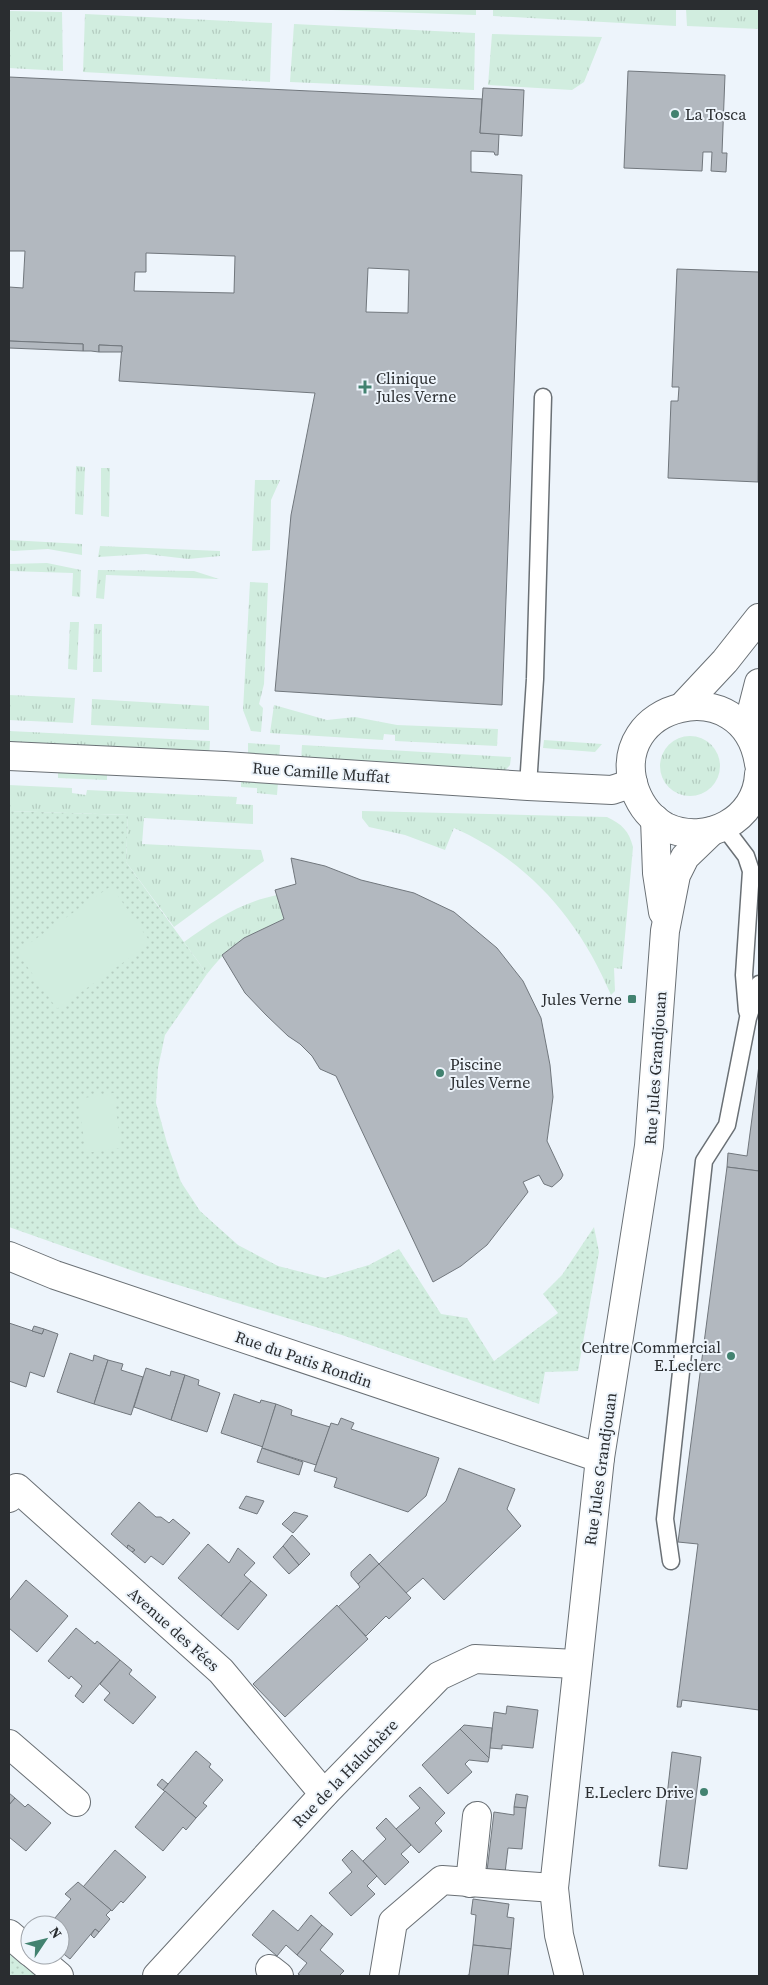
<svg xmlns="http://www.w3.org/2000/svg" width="768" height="1985" viewBox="0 0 768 1985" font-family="'Source Serif 4',serif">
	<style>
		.grass { fill: url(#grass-tufts) }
		.park { fill: url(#park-dots) }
		.pitch { fill: #d1eddf }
		.building { fill: #b2b8bf; stroke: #71777d; fill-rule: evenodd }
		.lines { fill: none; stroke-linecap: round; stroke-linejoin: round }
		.service-casing { stroke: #6a7075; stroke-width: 19 }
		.minor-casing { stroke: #6a7075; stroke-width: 30 }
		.service { stroke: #fff; stroke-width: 16 }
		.minor { stroke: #fff; stroke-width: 28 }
		.poi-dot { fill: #428270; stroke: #edf4fb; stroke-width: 2 }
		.labels { text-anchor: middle; stroke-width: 4; stroke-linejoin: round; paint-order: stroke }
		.poi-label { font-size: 16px; fill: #2a2d30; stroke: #edf4fb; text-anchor: start }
		.street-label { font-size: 16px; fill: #2a2d30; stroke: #edf4fb }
	</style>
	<defs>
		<pattern id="grass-tufts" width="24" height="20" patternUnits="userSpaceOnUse" patternTransform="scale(1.25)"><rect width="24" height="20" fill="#d1eddf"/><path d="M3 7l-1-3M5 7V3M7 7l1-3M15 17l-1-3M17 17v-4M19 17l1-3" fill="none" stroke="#b4ccc0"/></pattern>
		<pattern id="park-dots" width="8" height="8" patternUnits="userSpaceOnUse" patternTransform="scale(1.25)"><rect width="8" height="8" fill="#d1eddf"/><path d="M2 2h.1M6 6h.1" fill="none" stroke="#b4ccc0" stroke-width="1.8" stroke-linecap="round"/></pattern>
	</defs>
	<rect width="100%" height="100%" fill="#edf4fb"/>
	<g class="grass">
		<polygon points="303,9 476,9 476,15"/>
		<polygon points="493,9 676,9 676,26 493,16"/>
		<polygon points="686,9 759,9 759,29 687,26"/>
		<polygon points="9,11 62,12 63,71 9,68"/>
		<polygon points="85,14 272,23 270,82 83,72"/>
		<polygon points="294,24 475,33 474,90 290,82"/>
		<polygon points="492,34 602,37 584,82 572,90 488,85"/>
		<polygon points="76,466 85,467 83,515 75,514"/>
		<polygon points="101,468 110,468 109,517 101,516"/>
		<polygon points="255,480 280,480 271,500 270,550 252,551"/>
		<polygon points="9,540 82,544 82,555 48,549 13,551 9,550"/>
		<polygon points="100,546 220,551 220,556 188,559 146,554 98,557"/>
		<polygon points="47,563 81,570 80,597 72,596 73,573 9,571 9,564"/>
		<polygon points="98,570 194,571 219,579 106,575 104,599 96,598"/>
		<polygon points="250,582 268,583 264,684 259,704 263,708 261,732 251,731 243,710"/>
		<polygon points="70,622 79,622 77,670 68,669"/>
		<polygon points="94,624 102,624 102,672 93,672"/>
		<polygon points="9,695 75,698 73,723 9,720"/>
		<polygon points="92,699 209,706 209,730 91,725"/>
		<polygon points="274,705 327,720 355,717 397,725 498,729 497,746 395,741 395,735 384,734 383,740 270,733"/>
		<polygon points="9,731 210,741 209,758 9,748"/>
		<circle cx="690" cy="766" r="30"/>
		<polygon points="544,740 602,744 595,752 543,748"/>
		<polygon points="248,743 280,745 279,760 248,759"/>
		<polygon points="302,745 511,757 510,765 502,774 301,762"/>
		<polygon points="58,769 107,772 107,780 58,778"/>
		<polygon points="241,779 278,782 277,795 257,793 257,788 241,787"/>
		<polygon points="9,785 72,788 72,793 86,795 87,790 237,797 236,804 253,805 253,824 144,818 142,844 261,850 264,861 174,927 126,862 128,815 9,811"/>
		<path d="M362,811l245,6c15,7 22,14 26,30l-11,122 -8,-1 1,23 -4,4c-31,-74 -82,-134 -157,-167l-9,22 -40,-15 -36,-8 -7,-9z"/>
		<path d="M277,895l7,24c-34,16 -53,24 -77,55l-23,-32c31,-22 55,-39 93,-47z"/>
	</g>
	<g class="park">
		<polygon points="9,811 128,815 126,862 207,974 165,1035 158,1068 156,1103 167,1143 181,1182 200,1211 238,1245 278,1266 325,1278 369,1265 399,1249 441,1314 467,1318 494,1361 558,1313 543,1294 562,1275 594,1227 599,1252 578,1371 545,1372 539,1404 342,1335 139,1273 9,1227"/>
		<polygon points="9,1941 40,1976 9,1976"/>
	</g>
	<g class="pitch">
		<polygon points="111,886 151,943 57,1009 17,952"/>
		<polygon points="114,1093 121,1148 86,1153 78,1099"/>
	</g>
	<g class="building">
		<polygon points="628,71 725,75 722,153 727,153 726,172 711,171 712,152 703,152 702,171 624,168"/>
		<path d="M9,77l473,22 -2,34 19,1 -1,21h-3l-1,-3 -23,-1v21l51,3 -20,530 -227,-14 16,-176 24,-122 -196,-12 3,-35 -23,-1v7l-8,-1h-8v-7l-74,-3v-54l14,1 2,-37h-16zM146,253l89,3 -1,37 -100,-2 1,-19h11zM368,268l41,2 -1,43 -42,-1z"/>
		<polygon points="483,88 524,90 522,136 480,133"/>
		<polygon points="677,269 759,272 758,482 668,478 671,401 678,401 679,387 672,387"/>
		<polygon points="9,341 83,344 83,351 9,348"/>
		<polygon points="99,345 122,346 122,352 99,352"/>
		<polygon points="291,858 325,866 361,880 414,893 454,912 497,948 523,981 541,1018 550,1065 553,1097 547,1141 563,1175 561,1179 552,1187 544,1184 539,1175 523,1182 528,1192 487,1245 461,1266 433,1282 336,1076 320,1069 312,1056 300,1044 288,1036 266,1015 245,993 222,955 244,938 284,919 275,890 296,884"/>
		<polygon points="759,1065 759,1171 727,1167 728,1153 747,1156"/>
		<polygon points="727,1167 759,1171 759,1710 682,1700 681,1707 677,1707 698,1544 678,1542"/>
		<polygon points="9,1323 42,1334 44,1329 58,1334 44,1377 30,1372 26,1387 9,1381"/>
		<polygon points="34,1326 44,1329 42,1334 32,1331"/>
		<polygon points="70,1353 93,1361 94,1355 108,1360 94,1404 57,1392"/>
		<polygon points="108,1360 123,1364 121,1370 143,1377 131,1415 94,1404"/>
		<polygon points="146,1368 170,1376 171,1371 185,1375 171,1420 134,1407"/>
		<polygon points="185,1375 199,1380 198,1385 220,1393 207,1432 171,1420"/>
		<polygon points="234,1394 260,1403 261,1400 276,1404 263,1447 221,1433"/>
		<polygon points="276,1404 292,1410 291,1415 330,1427 316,1465 262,1448"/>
		<polygon points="341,1418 354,1423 351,1429 439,1458 426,1496 408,1512 334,1487 337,1478 314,1471 331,1423 338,1425"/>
		<polygon points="262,1448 303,1462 299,1475 257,1462"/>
		<polygon points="459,1468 515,1489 507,1509 521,1526 444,1600 423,1578 406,1593 379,1564 446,1501"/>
		<polygon points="246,1496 264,1501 257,1514 239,1508"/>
		<polygon points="139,1502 156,1517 161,1517 169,1523 173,1519 190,1533 163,1565 151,1556 145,1563 132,1552 135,1550 128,1545 127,1548 111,1534"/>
		<polygon points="294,1512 308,1516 293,1533 282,1524"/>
		<polygon points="292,1535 310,1554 299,1565 283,1546"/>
		<polygon points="208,1544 229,1563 238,1548 255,1563 244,1575 251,1581 221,1616 178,1578"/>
		<polygon points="128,1545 135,1550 132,1552 127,1548"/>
		<polygon points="283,1546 299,1565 289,1574 273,1557"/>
		<polygon points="370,1554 379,1564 358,1584 351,1576 351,1572"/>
		<polygon points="379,1564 411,1598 389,1619 386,1616 366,1636 338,1607 360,1587 358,1584"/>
		<polygon points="26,1580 68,1616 37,1652 9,1628 9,1601"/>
		<polygon points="251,1581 267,1595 238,1630 221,1616"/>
		<polygon points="337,1605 368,1639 285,1717 253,1684"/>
		<polygon points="76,1628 95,1644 97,1641 120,1660 83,1703 75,1696 82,1686 71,1676 69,1679 48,1661"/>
		<polygon points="120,1660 132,1670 129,1674 156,1697 133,1724 104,1700 110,1693 100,1684"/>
		<polygon points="507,1706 538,1710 533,1748 502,1745 502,1749 490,1748 494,1712 506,1714"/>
		<polygon points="464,1725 492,1728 489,1758 460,1729"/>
		<polygon points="460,1729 489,1758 488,1762 469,1760 465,1764 472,1772 448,1794 422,1765"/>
		<polygon points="196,1751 211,1764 209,1767 223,1780 203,1803 207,1806 196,1818 163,1790"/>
		<polygon points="672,1752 701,1757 687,1869 659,1866"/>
		<polygon points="162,1779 168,1784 163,1790 157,1785"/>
		<polygon points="420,1787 445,1813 435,1823 442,1831 419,1853 396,1829 420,1808 409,1796"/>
		<polygon points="165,1791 196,1818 186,1830 183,1827 163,1851 135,1827"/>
		<polygon points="9,1793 15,1798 9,1805"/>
		<polygon points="516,1794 528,1796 526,1808 514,1807"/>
		<polygon points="15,1798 25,1807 28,1804 51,1823 26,1851 9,1837 9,1805"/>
		<polygon points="514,1807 526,1808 522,1849 508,1848 505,1873 487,1871 494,1812 514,1815"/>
		<polygon points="386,1818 411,1845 401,1854 409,1862 385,1885 363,1861 386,1839 376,1828"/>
		<polygon points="115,1850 146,1877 123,1903 121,1901 112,1911 83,1887"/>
		<polygon points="352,1850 377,1876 367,1886 375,1894 351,1916 329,1893 352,1872 342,1860"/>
		<polygon points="78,1882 111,1910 106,1915 110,1919 99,1932 95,1929 70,1959 60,1951 60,1925 49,1925 71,1899 65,1894"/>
		<polygon points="473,1899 509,1904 507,1917 514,1918 511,1949 473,1945 476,1915 471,1914"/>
		<polygon points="273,1910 298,1931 311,1915 322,1925 297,1955 286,1945 277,1956 252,1935"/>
		<polygon points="322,1925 333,1934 320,1950 344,1971 339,1976 301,1976 298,1974 307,1963 297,1955"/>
		<polygon points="95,1929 99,1932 94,1938 91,1935"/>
		<polygon points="473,1945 511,1949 508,1976 465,1976 469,1975"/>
	</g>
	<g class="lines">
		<defs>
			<g id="service">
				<polyline points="528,786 535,679 543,397"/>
				<polyline points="724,827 746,856 751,871 744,975 747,1011"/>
				<polyline points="671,1561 665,1519 704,1161 727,1125 748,1018 759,984"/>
			</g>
			<g id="minor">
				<polyline points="682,707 725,661 759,618"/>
				<polyline points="747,730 759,683"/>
				<polyline points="9,756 225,766 528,786 612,790 633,783"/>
				<path d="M759,764c-14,-96 -154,-62 -124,26 6,16 16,29 31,37 40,19 91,-7 93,-53"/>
				<polyline points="655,819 657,873 663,912"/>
				<polyline points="9,1256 55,1275 600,1458"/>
				<polyline points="9,1498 17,1488 221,1671 324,1794"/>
				<polyline points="9,1744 76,1802"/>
				<polyline points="470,1883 477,1816"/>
				<polyline points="9,1934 30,1952"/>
				<polyline points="34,1955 59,1976"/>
				<polyline points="270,1969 279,1976"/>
				<polyline points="157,1976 324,1794 439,1676 475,1659 576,1664"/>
				<polyline points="384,1976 393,1922 442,1880 554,1888"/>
				<polyline points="569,1976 559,1935 554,1888 600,1458 649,1146 665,931 676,875 685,857 712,831"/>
			</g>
		</defs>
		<use href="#service" class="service-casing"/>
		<use href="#minor" class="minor-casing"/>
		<use href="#service" class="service"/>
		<use href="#minor" class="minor"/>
	</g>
	<g class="poi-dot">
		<circle cx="675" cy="114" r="5"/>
		<path d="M362.5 379.5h5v5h5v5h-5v5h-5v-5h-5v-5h5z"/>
		<rect x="627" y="994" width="10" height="10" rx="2.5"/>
		<circle cx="440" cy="1073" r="5"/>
		<circle cx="731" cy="1356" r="5"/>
		<circle cx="704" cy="1792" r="5"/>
	</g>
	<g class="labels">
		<g class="poi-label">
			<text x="685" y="120">La Tosca</text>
			<text x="376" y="384">Clinique<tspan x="376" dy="18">Jules Verne</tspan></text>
			<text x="622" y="1005" text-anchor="end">Jules Verne</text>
			<text x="450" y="1070">Piscine<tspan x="450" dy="18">Jules Verne</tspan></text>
			<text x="721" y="1353" text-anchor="end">Centre Commercial<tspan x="721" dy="18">E.Leclerc</tspan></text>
			<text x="694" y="1798" text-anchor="end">E.Leclerc Drive</text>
		</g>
		<g class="street-label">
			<text transform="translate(321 772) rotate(4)" y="6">Rue Camille Muffat</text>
			<text transform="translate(655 1068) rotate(-86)" y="6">Rue Jules Grandjouan</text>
			<text transform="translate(304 1359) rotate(19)" y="6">Rue du Patis Rondin</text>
			<text transform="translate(600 1469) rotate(-82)" y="6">Rue Jules Grandjouan</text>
			<text transform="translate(174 1629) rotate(42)" y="6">Avenue des Fées</text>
			<text transform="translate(345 1773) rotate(-46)" y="6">Rue de la Haluchère</text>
		</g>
	</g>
	<rect width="768" height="1985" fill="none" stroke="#2a2d30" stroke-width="20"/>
	<g transform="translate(45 1940) rotate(55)"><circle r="24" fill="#edf4fb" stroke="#9fa4aa"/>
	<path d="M0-4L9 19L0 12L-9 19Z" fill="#428270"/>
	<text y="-8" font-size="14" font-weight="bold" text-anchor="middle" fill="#2a2d30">N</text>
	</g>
</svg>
